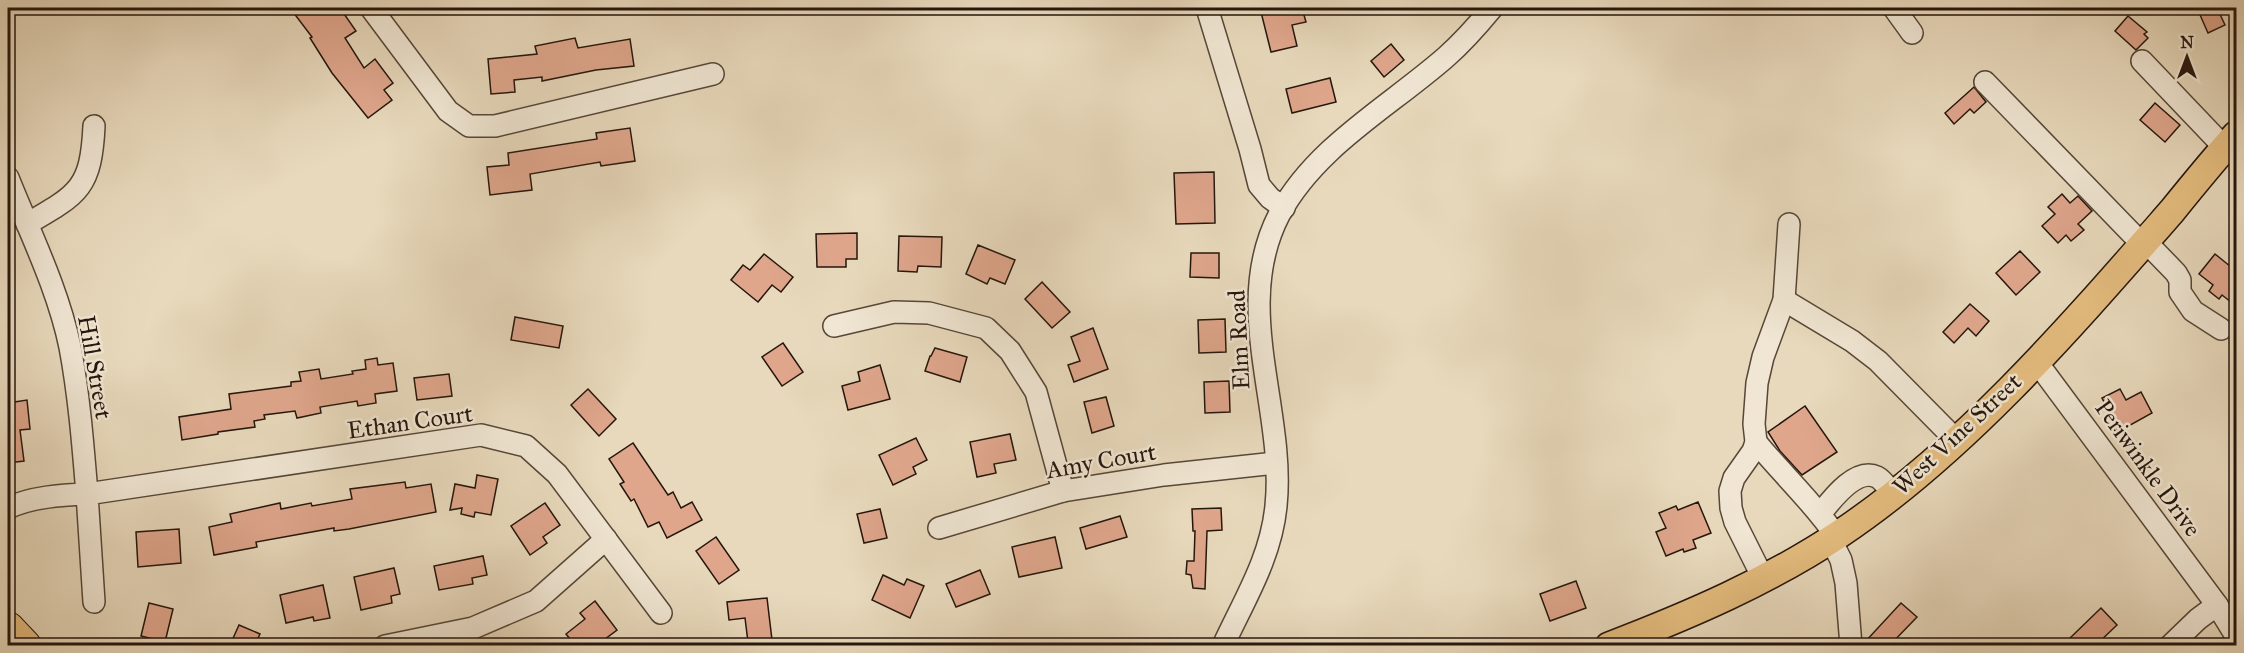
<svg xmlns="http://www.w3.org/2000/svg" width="2244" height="653" viewBox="0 0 2244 653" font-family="'IM FELL Great Primer',serif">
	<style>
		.building { fill: #dfa68c; stroke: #25160c; stroke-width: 1.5 }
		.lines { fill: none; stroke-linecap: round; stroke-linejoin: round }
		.minor-casing { stroke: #564738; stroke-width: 24 }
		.major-casing { stroke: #25160c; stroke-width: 30 }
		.highway-casing { stroke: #25160c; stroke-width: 34 }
		.minor { stroke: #f0e6d3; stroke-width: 21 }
		.major { stroke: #e4bc7e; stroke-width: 27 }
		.highway { stroke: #e4bc7e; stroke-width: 32 }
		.labels { text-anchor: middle; stroke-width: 5; stroke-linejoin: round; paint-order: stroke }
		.street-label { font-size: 24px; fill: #25160c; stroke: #f0e6d3 }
	</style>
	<rect width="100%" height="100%" fill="#e8d9bc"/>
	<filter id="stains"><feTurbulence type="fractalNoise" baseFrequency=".00333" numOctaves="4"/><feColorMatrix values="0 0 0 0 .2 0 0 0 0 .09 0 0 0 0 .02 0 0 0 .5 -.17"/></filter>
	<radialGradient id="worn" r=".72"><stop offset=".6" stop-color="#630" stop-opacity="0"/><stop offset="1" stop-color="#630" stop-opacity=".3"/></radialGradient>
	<g class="building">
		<polygon points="290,8 340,8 356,31 345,38 364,68 375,59 393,83 384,90 392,100 368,118 332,73 310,38 312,37"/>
		<polygon points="1260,8 1302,8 1306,22 1292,25 1297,46 1271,52"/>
		<polygon points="2197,8 2217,8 2225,25 2208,33"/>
		<polygon points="2128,16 2147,32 2144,34 2148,38 2136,50 2115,31"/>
		<polygon points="575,38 578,48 630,39 634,66 596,70 542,81 542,77 514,80 515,92 491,94 488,59 537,54 535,46"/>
		<polygon points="1391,44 1404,60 1384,77 1371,61"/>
		<polygon points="1330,78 1336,102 1292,113 1286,89"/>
		<polygon points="1974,87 1986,102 1974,113 1970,109 1954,124 1945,113"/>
		<polygon points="2155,103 2180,125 2165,142 2140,120"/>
		<polygon points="630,128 635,161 601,166 600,162 530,174 532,190 490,195 487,167 509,165 508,153 597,139 596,133"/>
		<polygon points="1214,172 1215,223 1176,224 1174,173"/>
		<polygon points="2062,194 2070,203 2078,196 2092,211 2078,224 2084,230 2071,241 2066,235 2058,243 2042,226 2055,214 2048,207"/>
		<polygon points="857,233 857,259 846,259 846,267 817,267 816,234"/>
		<polygon points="899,236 942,237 941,267 918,266 917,272 898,271"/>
		<polygon points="978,245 1015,260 1005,284 990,278 987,284 966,274"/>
		<polygon points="2020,251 2040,272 2016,295 1996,273"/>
		<polygon points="1191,253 1219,253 1219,278 1190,277"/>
		<polygon points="764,254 793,277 781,292 772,285 758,302 731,280 743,265 750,270"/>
		<polygon points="2215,254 2236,271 2236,306 2222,295 2219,299 2209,291 2213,285 2199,274"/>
		<polygon points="1042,282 1070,312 1052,328 1025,299"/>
		<polygon points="1970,304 1989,321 1976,336 1968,328 1954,343 1943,332"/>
		<polygon points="515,317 563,326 559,348 511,340"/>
		<polygon points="1225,319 1226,352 1199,353 1198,320"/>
		<polygon points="1093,328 1108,369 1074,382 1068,365 1080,361 1071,337"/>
		<polygon points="783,343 803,372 782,386 762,357"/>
		<polygon points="935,348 967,357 960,382 925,371 930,356 931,356"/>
		<polygon points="377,358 378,365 393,363 397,391 375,394 376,403 358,406 357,401 320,407 321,413 297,418 295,411 264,415 265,419 254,421 255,427 218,432 218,434 182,440 179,417 231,409 229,394 291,386 291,382 301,381 299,372 319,369 321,379 353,374 352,371 366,369 365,360"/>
		<polygon points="880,365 890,399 848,410 842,386 860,381 858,372"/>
		<polygon points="449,374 452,396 417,400 414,378"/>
		<polygon points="1229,381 1230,412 1205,413 1204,382"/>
		<polygon points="588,389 616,419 599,436 571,405"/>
		<polygon points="2120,389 2126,400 2141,392 2152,413 2116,433 2109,421 2113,419 2102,398"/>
		<polygon points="1106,397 1114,426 1092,433 1084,402"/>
		<polygon points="27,400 30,429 20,430 24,461 8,463 8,403"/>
		<polygon points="1805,406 1837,452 1802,475 1780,451 1768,432"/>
		<polygon points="1010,434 1016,460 994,464 996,473 977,477 970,442"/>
		<polygon points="916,438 927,460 913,467 916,474 893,485 879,455"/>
		<polygon points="633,443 668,495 673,492 681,508 692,502 702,520 667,538 659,522 648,527 634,499 631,501 620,484 624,482 609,459"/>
		<polygon points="477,475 498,479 491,515 475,512 474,517 461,514 462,508 450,510 455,484 475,488"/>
		<polygon points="405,482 406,488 431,484 436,512 349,529 334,531 334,528 256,542 257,547 214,555 209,527 232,522 230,514 280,503 281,509 311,503 312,506 352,499 350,489"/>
		<polygon points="1698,502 1711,533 1693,540 1696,548 1684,552 1683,549 1666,556 1656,532 1666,528 1659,513 1676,506 1678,510"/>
		<polygon points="545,503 560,525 543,537 547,543 530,555 511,526"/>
		<polygon points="1221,508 1222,530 1207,531 1205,589 1193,588 1191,575 1186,574 1187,561 1194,561 1195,531 1193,531 1192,509"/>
		<polygon points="880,509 887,538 864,543 857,514"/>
		<polygon points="1120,516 1127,537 1086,549 1080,528"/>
		<polygon points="179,529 181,563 138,567 136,532"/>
		<polygon points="716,537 739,570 719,584 696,551"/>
		<polygon points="1055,537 1062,568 1019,577 1012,547"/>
		<polygon points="483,556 487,575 472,578 473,584 439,590 434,566"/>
		<polygon points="394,568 400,594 391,596 392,603 361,610 354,577"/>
		<polygon points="980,570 990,594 956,607 946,584"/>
		<polygon points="883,575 904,585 907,579 924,586 910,618 872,600"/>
		<polygon points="1576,581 1586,608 1550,621 1540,594"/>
		<polygon points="323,585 330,618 314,621 313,617 286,623 280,595"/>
		<polygon points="767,598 772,640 748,642 745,618 729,620 727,602"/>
		<polygon points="595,601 617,630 597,645 575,645 566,634 585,619 580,613"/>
		<polygon points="149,603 173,609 165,642 141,636"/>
		<polygon points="1901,603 1917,617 1890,645 1864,645 1864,643"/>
		<polygon points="2101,608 2117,625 2096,645 2075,645 2069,639"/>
		<polygon points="239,625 260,634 255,645 230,645"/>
	</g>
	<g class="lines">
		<defs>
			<g id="minor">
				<polyline points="371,8 448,111 469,126 495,126 713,74"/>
				<polyline points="1207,8 1250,149 1259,185 1270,198 1284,208"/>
				<polyline points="1894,8 1912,33"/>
				<polyline points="2142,61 2225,148"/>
				<polyline points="1985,82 2142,244"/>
				<path d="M8,178c22,55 50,111 62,169 9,48 13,98 17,147 -26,1 -56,3 -79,14"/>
				<path d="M27,224c52,-30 64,-36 67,-98"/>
				<polyline points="2145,241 2176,273 2180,280 2180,292 2193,311 2221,329"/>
				<polyline points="1784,300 1852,341 1878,361 1956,440"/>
				<polyline points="834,326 894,312 929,313 986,328 1010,351 1036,392 1063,491"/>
				<polyline points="2036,361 2217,605 2236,636"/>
				<path d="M1756,442c26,32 57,60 80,94"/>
				<path d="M1821,513c11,-14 35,-46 56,-36 6,3 11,11 16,17"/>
				<polyline points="939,528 1063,491 1164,475 1276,463"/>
				<polyline points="1831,540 1841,560 1846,583 1851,646"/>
				<polyline points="1764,580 1735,522 1731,508 1730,491 1734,478 1753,451 1756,442 1754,424 1757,383 1763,357 1784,300 1789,224"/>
				<polyline points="94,602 87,494 481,435 526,446 557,474 661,613"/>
				<polyline points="385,646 473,628 536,601 606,539"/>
				<path d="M1223,646c21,-46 48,-88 53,-140 10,-96 -45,-198 3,-291 36,-68 110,-108 167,-158 17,-15 32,-32 46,-49"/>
				<polyline points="2170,646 2198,619 2217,605"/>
			</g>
			<path id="major" d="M1609,646c81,-31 160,-65 232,-113 125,-84 233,-210 331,-322 21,-26 42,-52 64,-76"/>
			<polyline id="highway" points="8,628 25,646"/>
		</defs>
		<use href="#minor" class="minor-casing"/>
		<use href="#major" class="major-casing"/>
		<use href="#highway" class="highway-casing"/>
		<use href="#minor" class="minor"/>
		<use href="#major" class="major"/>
		<use href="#highway" class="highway"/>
	</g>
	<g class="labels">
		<g class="street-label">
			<text transform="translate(1239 340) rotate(-93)" y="8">Elm Road</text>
			<text transform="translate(95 367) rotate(80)" y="8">Hill Street</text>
			<text transform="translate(410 422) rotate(-8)" y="8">Ethan Court</text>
			<text transform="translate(1957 434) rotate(-43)" y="8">West Vine Street</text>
			<text transform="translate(1101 461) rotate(-10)" y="8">Amy Court</text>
			<text transform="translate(2148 468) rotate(54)" y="8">Periwinkle Drive</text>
		</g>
	</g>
	<rect width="2244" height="653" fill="none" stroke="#e8d9bc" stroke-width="30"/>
	<rect x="9" y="9" width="2226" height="635" fill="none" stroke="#25160c" stroke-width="3"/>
	<rect x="15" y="15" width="2214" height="623" fill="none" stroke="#25160c" stroke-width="1.5"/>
	<g transform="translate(2187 57)" stroke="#f0e6d3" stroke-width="4.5" paint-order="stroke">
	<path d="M0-4.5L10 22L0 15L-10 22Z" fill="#25160c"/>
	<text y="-9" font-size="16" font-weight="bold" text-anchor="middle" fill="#25160c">N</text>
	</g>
	<rect width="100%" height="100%" filter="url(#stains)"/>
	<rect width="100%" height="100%" fill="url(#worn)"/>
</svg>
